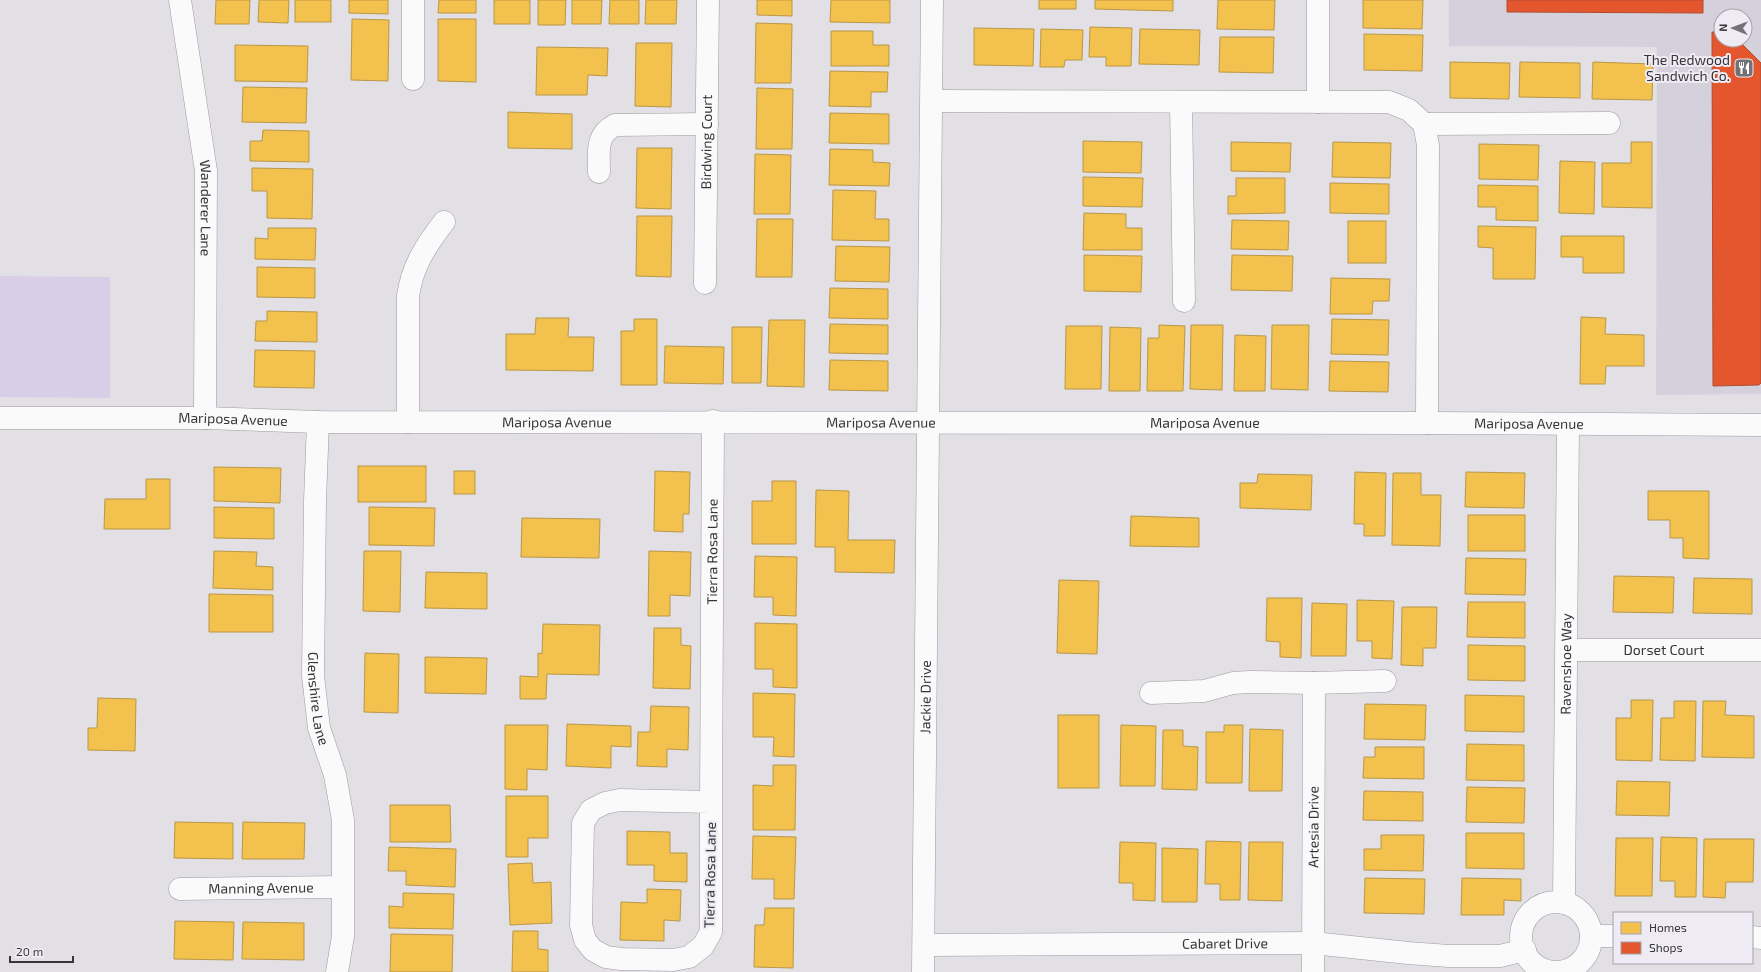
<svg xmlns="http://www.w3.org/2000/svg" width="1761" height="972" viewBox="0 0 1761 972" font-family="'Exo 2',sans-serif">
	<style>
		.built { fill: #d5d1dc; fill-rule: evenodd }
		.green { fill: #d8cee8 }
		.homes { fill: #f2c14e; stroke: #ba9748 }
		.shops { fill: #e4572e; stroke: #b04d31 }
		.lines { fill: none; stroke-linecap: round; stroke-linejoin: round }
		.street-casing { stroke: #9c9a9e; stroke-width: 23 }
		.street { stroke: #fbfafb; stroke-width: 22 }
		.labels { text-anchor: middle; stroke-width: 4; stroke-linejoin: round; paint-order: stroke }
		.poi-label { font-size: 14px; fill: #373539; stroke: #eeebf4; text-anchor: end }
		.street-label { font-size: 14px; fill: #373539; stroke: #eeebf4 }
	</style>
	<rect width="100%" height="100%" fill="#e2e0e5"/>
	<path class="built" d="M1449,0h312v394l-105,1 1,-348 -208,-1zM1721,16h24v24h-24z"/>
	<polygon class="green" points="0,276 110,277 110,398 0,397"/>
	<g class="homes">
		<polygon points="216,0 250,0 249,24 215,24"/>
		<polygon points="259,0 289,0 288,23 258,22"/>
		<rect x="295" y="0" width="36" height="22"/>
		<polygon points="349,0 388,0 388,14 349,13"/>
		<polygon points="439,0 476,0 476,13 438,13"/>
		<rect x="494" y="0" width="36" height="24"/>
		<polygon points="538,0 566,0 565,25 538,25"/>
		<polygon points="572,0 602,0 601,24 572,24"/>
		<polygon points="610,0 639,0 639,24 609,24"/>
		<polygon points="646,0 677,0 676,24 645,24"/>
		<polygon points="757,0 792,0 792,16 757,15"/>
		<polygon points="831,0 890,0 890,23 830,22"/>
		<rect x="1039" y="0" width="37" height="9"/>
		<polygon points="1095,0 1173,0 1173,11 1095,9"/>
		<polygon points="1218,0 1275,0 1274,30 1217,29"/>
		<polygon points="1363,0 1423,0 1422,29 1363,28"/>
		<polygon points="352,19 389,20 388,81 351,80"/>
		<polygon points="438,19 476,19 476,82 438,81"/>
		<polygon points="756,23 792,24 791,83 755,83"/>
		<polygon points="1090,27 1132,28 1131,66 1106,66 1106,57 1089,57"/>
		<polygon points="974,28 1034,29 1033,66 974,65"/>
		<polygon points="1041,29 1083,30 1082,60 1065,60 1064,67 1040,67"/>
		<polygon points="1140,29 1200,30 1199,65 1139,64"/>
		<polygon points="831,31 873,31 873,45 889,45 889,66 831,66"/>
		<polygon points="1364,34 1423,35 1422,71 1364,70"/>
		<polygon points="1220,37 1274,37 1273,73 1219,72"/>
		<polygon points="636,43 672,43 671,107 635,106"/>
		<polygon points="235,45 308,46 307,82 235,81"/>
		<polygon points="537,47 608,48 607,76 588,75 587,95 536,95"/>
		<polygon points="1450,62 1510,63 1509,99 1450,98"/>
		<polygon points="1520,62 1580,63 1580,98 1519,97"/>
		<polygon points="1593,62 1653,64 1652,100 1592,99"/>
		<polygon points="830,71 888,72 887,92 871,92 871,107 829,106"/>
		<polygon points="243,87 307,88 306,123 242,122"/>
		<polygon points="757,88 793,89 792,149 756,149"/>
		<polygon points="508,112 572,114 572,149 508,148"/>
		<polygon points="830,113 889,114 889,144 829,143"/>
		<polygon points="263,130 309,131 309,162 250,161 250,141 262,141"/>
		<polygon points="1083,141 1142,142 1141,173 1083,172"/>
		<polygon points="1231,142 1291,143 1290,172 1231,171"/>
		<polygon points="1333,142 1391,143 1390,178 1332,177"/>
		<polygon points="1631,142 1652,142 1652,208 1602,207 1602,163 1631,163"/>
		<polygon points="1479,144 1539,145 1538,180 1479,179"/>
		<polygon points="637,148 672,148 671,209 636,208"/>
		<polygon points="830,149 873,150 873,162 890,163 889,186 829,185"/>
		<polygon points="755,154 791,155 790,214 754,214"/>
		<polygon points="1560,161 1595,162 1594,214 1559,213"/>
		<polygon points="252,168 313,169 312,219 267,218 267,191 252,191"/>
		<polygon points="1083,177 1143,178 1142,207 1083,206"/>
		<polygon points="1236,178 1285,178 1285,213 1228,214 1228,196 1236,196"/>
		<polygon points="1330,183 1389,184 1389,214 1330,213"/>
		<polygon points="1478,185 1538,186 1538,221 1496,220 1496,207 1478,207"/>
		<polygon points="833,190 876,191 875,219 889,219 889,241 832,240"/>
		<polygon points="1084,213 1126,214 1126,228 1142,228 1142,250 1083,250"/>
		<polygon points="637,216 672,216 671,277 636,276"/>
		<polygon points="757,219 793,219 792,277 756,277"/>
		<polygon points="1232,220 1289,221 1288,250 1231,249"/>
		<rect x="1348" y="221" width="38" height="42"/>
		<polygon points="1478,226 1536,227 1535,279 1493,279 1493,248 1478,247"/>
		<polygon points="268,228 316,228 315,260 255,259 255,238 268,239"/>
		<polygon points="1561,236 1624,236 1624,273 1583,273 1583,257 1561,257"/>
		<polygon points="836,246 890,247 889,282 835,281"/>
		<polygon points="1084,255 1142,256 1141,292 1084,291"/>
		<polygon points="1232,255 1293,256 1292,291 1231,290"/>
		<polygon points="257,267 315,268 315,298 257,297"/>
		<polygon points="1331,278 1390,279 1389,301 1373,301 1372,314 1330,314"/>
		<polygon points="830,288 888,289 888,319 829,318"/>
		<polygon points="267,311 317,312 317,342 255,341 256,321 267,321"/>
		<polygon points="1581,317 1606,318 1605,334 1644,335 1644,366 1606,366 1605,384 1580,384"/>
		<polygon points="536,318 569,318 568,337 594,337 593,371 506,370 506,334 535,334"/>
		<polygon points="634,319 657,319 657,385 621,385 621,331 634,331"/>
		<polygon points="1332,319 1389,320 1388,355 1331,354"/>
		<polygon points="769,320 805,320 804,387 767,386"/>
		<polygon points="830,324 888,325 888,354 829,353"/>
		<polygon points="1159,325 1185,326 1183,391 1147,391 1148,338 1159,338"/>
		<polygon points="1191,325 1223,325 1222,390 1190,389"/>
		<polygon points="1272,325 1309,325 1308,390 1271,389"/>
		<polygon points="1066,326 1102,326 1101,389 1065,389"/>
		<polygon points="732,327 762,327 761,383 732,383"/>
		<polygon points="1110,327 1141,328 1140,391 1109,391"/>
		<polygon points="1235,335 1266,336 1265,391 1234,391"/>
		<polygon points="665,346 724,347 723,384 664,383"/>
		<polygon points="255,350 315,351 314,388 254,387"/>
		<polygon points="830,360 888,361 888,391 829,390"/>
		<polygon points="1330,361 1389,362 1388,392 1329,391"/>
		<rect x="358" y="466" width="68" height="36"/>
		<polygon points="214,467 281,468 280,503 214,501"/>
		<rect x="454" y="471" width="21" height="23"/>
		<polygon points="655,471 690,472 689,514 683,514 683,532 654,531"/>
		<polygon points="1355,472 1386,473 1385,536 1364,536 1364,524 1354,524"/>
		<polygon points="1466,472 1525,473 1524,508 1465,507"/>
		<polygon points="1393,473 1421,473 1421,495 1441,495 1440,546 1392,545"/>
		<polygon points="1258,474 1312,475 1311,510 1240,508 1240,483 1257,483"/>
		<polygon points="146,479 170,479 170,529 104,529 105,499 146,499"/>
		<polygon points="772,481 796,481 796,544 752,544 752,501 772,501"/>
		<polygon points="816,490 849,491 848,540 895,540 894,573 835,572 835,547 815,547"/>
		<polygon points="1648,491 1709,491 1709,559 1683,558 1683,538 1670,538 1670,520 1648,520"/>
		<polygon points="214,507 274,508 274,539 214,538"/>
		<polygon points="369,507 435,508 434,546 369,545"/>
		<rect x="1468" y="515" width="57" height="36"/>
		<polygon points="1131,516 1199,518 1199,547 1130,546"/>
		<polygon points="522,518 600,519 599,558 521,557"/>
		<polygon points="214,551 257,552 256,566 273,567 273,590 213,588"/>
		<polygon points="364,551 401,551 400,612 363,611"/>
		<polygon points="649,551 691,552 690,596 670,595 670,616 648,616"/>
		<polygon points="755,556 797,557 796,616 773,615 773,597 754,597"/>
		<polygon points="1466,558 1526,559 1525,595 1465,594"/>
		<polygon points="426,572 487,573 487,609 425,608"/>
		<polygon points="1614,576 1674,577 1673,613 1613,612"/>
		<polygon points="1694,578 1752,579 1752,614 1693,613"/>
		<polygon points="1059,580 1099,581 1097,654 1057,653"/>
		<polygon points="209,594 273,595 273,632 209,632"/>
		<polygon points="1267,598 1302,598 1301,658 1280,657 1280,642 1266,641"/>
		<polygon points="1357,600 1394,601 1392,659 1372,658 1372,641 1357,641"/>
		<polygon points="1468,602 1525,602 1525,638 1467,637"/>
		<polygon points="1312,603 1347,604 1346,656 1311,656"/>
		<polygon points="1402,607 1437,607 1436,648 1423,648 1423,666 1401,665"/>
		<polygon points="755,623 797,624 797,688 773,687 773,669 755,669"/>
		<polygon points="543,624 600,625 599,675 547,674 546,699 520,699 520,676 538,677 538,653 542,654"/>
		<polygon points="654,628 681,628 681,645 691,646 690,689 653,688"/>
		<polygon points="1468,645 1525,646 1525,681 1468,680"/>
		<polygon points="365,653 399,654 398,713 364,712"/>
		<polygon points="425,657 487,658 486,694 425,693"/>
		<polygon points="753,693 795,694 794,757 773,756 774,737 753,737"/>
		<polygon points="1465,695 1524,696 1524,732 1465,731"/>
		<polygon points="98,698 136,699 135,751 88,750 88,728 97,728"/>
		<polygon points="1631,700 1653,700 1652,761 1616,760 1616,718 1631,718"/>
		<polygon points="1674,701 1696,701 1695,761 1660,760 1661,718 1674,718"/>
		<polygon points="1703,701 1726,701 1725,715 1754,716 1754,758 1702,757"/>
		<polygon points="1365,704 1426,705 1425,740 1364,739"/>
		<polygon points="651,706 689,707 688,750 667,749 667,767 637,766 638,732 650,732"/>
		<rect x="1058" y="715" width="41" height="73"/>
		<polygon points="567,724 631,726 631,747 611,746 611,768 566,766"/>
		<polygon points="505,725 548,725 547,770 527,769 527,790 505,789"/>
		<polygon points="1121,725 1156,726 1155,786 1120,786"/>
		<polygon points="1224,725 1243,725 1242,783 1206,783 1206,732 1224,732"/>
		<polygon points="1250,729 1283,730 1282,791 1249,791"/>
		<polygon points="1163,730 1183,730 1183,746 1198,747 1197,790 1162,789"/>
		<polygon points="1467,744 1524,745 1524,781 1466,780"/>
		<polygon points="1375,747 1424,747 1424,779 1363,778 1364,757 1375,757"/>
		<polygon points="773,765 796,765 795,830 753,830 753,785 773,786"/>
		<polygon points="1617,781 1670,782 1669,816 1616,815"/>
		<polygon points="1467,787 1525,788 1524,823 1466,822"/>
		<polygon points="1364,791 1423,792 1423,821 1363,820"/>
		<polygon points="506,796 548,796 548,838 528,838 528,857 506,857"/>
		<polygon points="390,805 450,805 451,842 390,842"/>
		<polygon points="175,822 233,823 233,859 174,858"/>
		<polygon points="243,822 305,823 304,859 242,859"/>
		<polygon points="627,831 670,832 670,853 687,853 687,882 654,881 654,865 627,865"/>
		<polygon points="1466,833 1524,833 1524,869 1466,868"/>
		<polygon points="1381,835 1424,835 1423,871 1364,870 1364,849 1381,849"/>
		<polygon points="753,836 796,837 794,899 774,899 774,879 752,879"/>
		<polygon points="1661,837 1697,838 1696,897 1675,897 1675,881 1660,881"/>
		<polygon points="1616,838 1653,838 1652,896 1615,896"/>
		<polygon points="1704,839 1754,839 1753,882 1726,882 1725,898 1703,897"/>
		<polygon points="1206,841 1241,842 1240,900 1220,900 1220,884 1205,884"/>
		<polygon points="1120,842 1156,843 1155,901 1133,900 1133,883 1119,883"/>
		<polygon points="1249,842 1283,842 1282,901 1248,900"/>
		<polygon points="389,847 456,849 455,887 406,885 406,871 388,871"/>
		<polygon points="1162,848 1198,849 1197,902 1162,902"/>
		<polygon points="532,863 533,883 551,882 552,923 510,925 508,864"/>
		<polygon points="1365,878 1425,879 1424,914 1364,913"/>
		<polygon points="1462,878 1521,879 1521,901 1504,900 1504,915 1461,915"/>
		<polygon points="647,889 681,890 680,921 664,920 664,941 620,940 621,902 647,903"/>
		<polygon points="403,893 454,894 453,929 389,928 389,906 403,907"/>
		<polygon points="765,908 794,908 793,968 754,967 755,925 764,925"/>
		<polygon points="175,921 234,922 233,960 174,959"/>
		<polygon points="243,922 304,923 304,960 242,959"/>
		<polygon points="513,931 538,931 538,949 548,950 548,972 512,972"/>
		<polygon points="391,934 453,935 452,972 390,972"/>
	</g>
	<g class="shops">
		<polygon points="1507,0 1703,0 1703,13 1507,12"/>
		<polygon points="1712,32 1721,32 1721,40 1738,40 1761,63 1761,383 1759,385 1713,386"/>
	</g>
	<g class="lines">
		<defs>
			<g id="street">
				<path id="s1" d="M180,0l26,171 -1,247"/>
				<polyline points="413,79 413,0"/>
				<polyline points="932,101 1389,102 1409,110 1424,124 1428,145 1427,423"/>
				<polyline points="1181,102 1184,301"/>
				<polyline points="1318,102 1318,0"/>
				<polyline points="1424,124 1609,123"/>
				<path d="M599,172c0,-19 -4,-37 16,-47l92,-1"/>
				<path id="s2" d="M705,283l3,-283"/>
				<path id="s3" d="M0,418h205l113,4 1109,1 334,2"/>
				<path id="s4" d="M318,422l-3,79 -2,175 6,52 16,47 8,45v116l-6,36"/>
				<path d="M408,422v-126c4,-29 18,-51 36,-74"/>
				<path id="s5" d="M1567,650h194"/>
				<polyline points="1151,693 1204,691 1233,683 1249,682 1314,683 1385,681"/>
				<path id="s6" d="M711,802v130l-8,14 -14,11 -16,3 -52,-1 -15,-2 -13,-7 -8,-10 -4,-15 2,-102 8,-13 14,-7 15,-3 91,2 2,-381"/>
				<path id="s7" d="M180,889l162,-2"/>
				<circle cx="1556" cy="937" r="35"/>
				<path id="s8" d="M1564,903l4,-479"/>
				<polyline points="1591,936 1614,936"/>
				<polyline points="1752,937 1761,938"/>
				<path id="s9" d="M924,945l389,-2 95,10 41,3h51l25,-6"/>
				<path id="s10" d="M923,972l9,-972"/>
				<path id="s11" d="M1313,972l1,-289"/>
			</g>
		</defs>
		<use href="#street" class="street-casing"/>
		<use href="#street" class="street"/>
	</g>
	<defs>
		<symbol id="restaurant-square" viewBox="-11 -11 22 22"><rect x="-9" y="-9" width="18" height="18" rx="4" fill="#737175" stroke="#eeebf4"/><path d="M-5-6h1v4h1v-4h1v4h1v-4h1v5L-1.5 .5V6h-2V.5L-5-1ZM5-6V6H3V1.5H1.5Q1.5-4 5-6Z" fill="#fff"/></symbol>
	</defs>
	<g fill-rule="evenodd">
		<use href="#restaurant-square" x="1733" y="57" width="22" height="22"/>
	</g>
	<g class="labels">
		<g class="poi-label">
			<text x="1730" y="65">The Redwood<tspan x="1730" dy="16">Sandwich Co.</tspan></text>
		</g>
		<g class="street-label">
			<text dy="5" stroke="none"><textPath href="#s2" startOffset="141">Birdwing Court</textPath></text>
			<text dy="5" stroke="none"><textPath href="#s1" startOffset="210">Wanderer Lane</textPath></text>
			<text dy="5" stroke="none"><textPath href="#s3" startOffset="233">Mariposa Avenue</textPath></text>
			<text dy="5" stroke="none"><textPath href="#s3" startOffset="557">Mariposa Avenue</textPath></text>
			<text dy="5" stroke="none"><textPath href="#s3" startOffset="881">Mariposa Avenue</textPath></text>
			<text dy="5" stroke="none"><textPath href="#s3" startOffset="1205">Mariposa Avenue</textPath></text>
			<text dy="5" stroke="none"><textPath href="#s3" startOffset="1529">Mariposa Avenue</textPath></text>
			<text dy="5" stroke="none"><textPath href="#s6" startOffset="780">Tierra Rosa Lane</textPath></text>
			<text dy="5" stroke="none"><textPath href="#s5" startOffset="97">Dorset Court</textPath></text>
			<text dy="5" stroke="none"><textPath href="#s8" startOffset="239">Ravenshoe Way</textPath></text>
			<text dy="5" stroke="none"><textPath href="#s10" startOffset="275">Jackie Drive</textPath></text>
			<text dy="5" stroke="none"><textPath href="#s4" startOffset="277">Glenshire Lane</textPath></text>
			<text dy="5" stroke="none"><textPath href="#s11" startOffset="145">Artesia Drive</textPath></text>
			<text transform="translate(710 875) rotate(-89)" y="5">Tierra Rosa Lane</text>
			<text dy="5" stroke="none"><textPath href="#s7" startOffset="81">Manning Avenue</textPath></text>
			<text dy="5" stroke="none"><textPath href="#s9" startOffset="301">Cabaret Drive</textPath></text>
		</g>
	</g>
	<rect x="1613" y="912" width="140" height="52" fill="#eeebf4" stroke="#a5a2a9"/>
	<rect x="1621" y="922" width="20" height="12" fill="#f2c14e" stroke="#a5a2a9"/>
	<text x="1649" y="932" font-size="12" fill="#373539">Homes</text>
	<rect x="1621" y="942" width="20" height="12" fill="#e4572e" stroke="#a5a2a9"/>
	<text x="1649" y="952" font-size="12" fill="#373539">Shops</text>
	<g transform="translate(1733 28) rotate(271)"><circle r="19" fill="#eeebf4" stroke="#a5a2a9"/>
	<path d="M0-3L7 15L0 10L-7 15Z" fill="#737175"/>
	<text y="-6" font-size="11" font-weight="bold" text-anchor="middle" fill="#373539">N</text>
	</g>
	<path d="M10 956v6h63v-6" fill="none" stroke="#373539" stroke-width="2"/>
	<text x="16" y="956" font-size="12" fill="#373539" stroke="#eeebf4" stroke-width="3" paint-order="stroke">20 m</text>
</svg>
